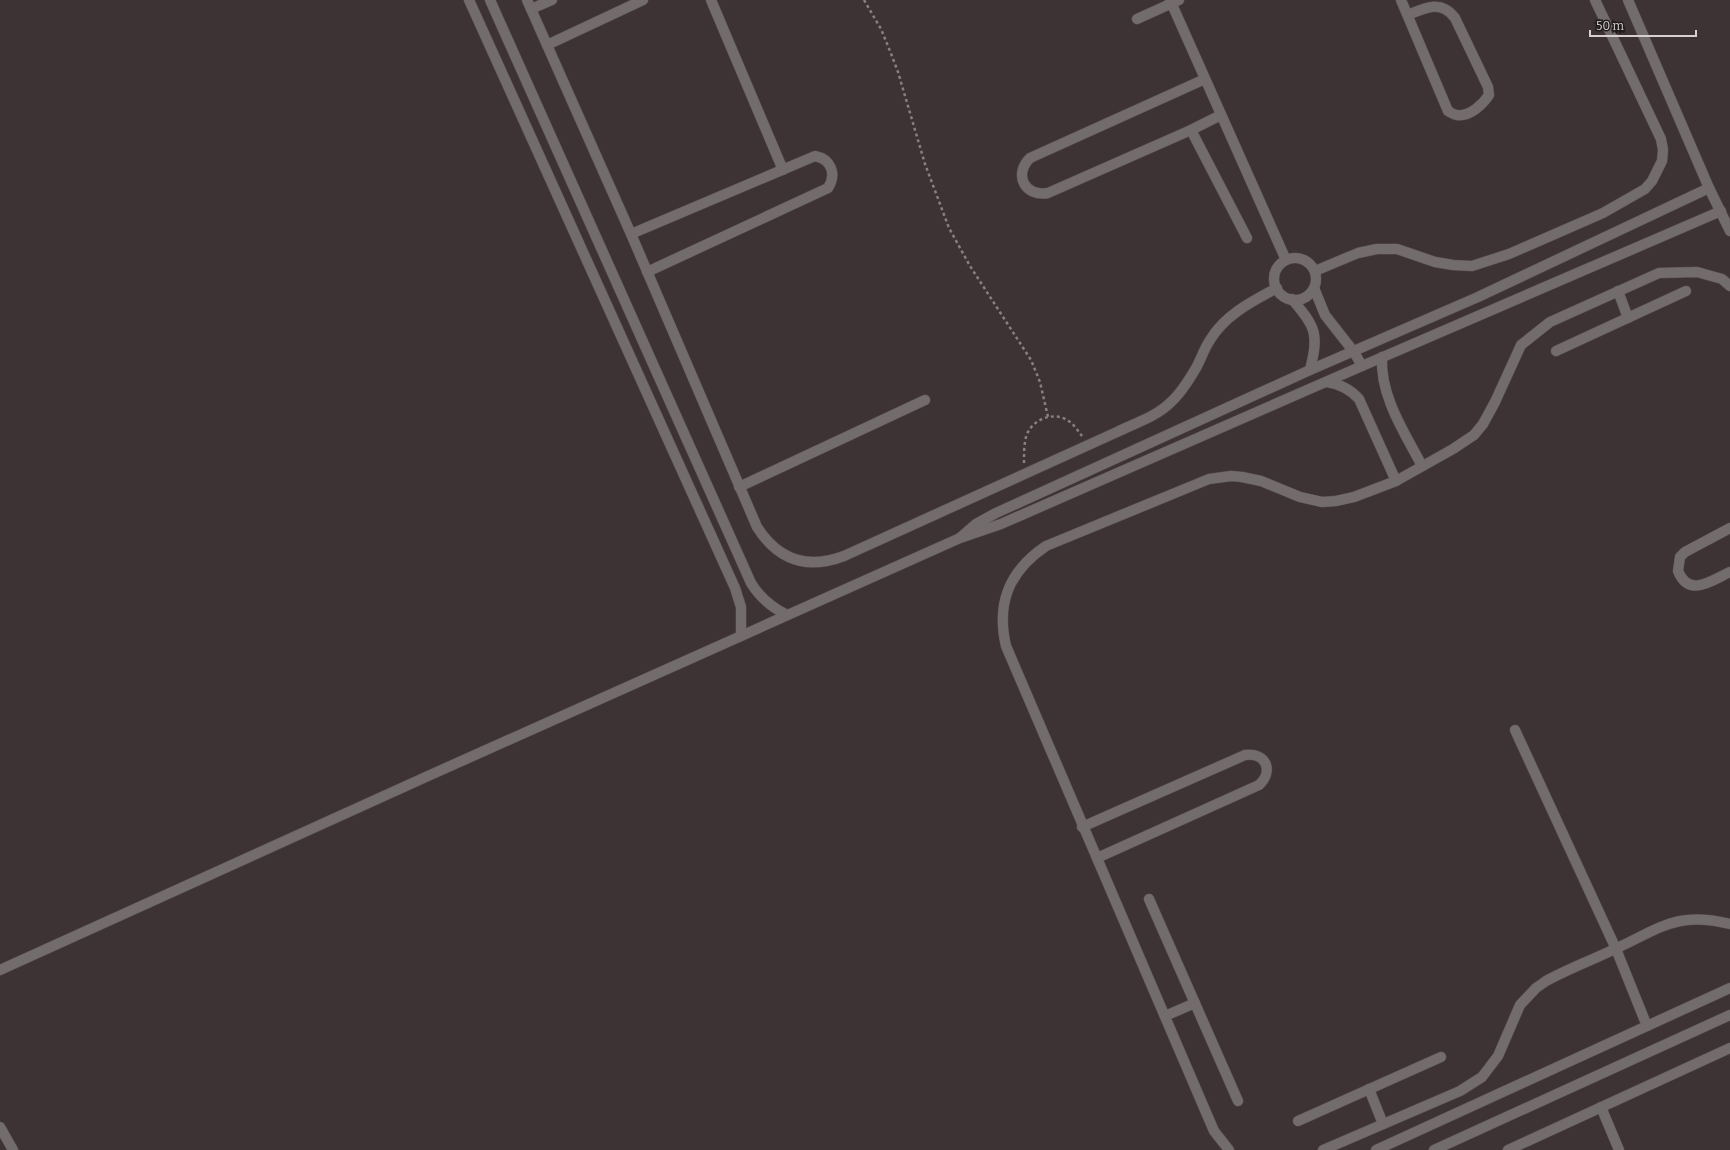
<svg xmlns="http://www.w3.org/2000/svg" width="1730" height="1150" viewBox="0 0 1730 1150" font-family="Bitter,serif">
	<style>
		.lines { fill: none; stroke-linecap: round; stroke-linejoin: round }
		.minor-casing { stroke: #5a4f50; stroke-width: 11 }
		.path { stroke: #887f7f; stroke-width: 2.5; stroke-dasharray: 3 3; stroke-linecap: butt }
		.minor { stroke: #726c6c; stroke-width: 10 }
	</style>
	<rect width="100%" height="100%" fill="#3e3334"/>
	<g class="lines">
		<defs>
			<g id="minor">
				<polyline points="469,0 735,588 741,607 741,636"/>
				<path d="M490,0l261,583c9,15 20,24 36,32"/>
				<path d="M527,0l104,234 126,293c21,33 50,43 87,29l273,-124c18,-9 39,-15 54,-30 10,-9 18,-22 25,-34 5,-9 8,-19 14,-28 15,-25 41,-38 67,-52"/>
				<polyline points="711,0 783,170"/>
				<polyline points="1170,0 1286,260"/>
				<path d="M1401,0l47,111c2,1 6,4 9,4 13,2 26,-11 32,-20l-1,-8 -33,-69c-13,-18 -29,-11 -47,-3"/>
				<polyline points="1628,0 1709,188 1730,231"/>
				<polyline points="531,9 552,0"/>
				<polyline points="1137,19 1179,0"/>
				<polyline points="547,45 643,0"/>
				<path d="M1205,79l-175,79c-17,17 -5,39 18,35l143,-63 30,-15"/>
				<polyline points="1191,130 1247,238"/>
				<path d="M631,234l184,-78c16,3 22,18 13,32l-181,84"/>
				<circle cx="1295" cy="279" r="21"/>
				<polyline points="1315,271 1358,253 1377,249 1397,249 1435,262 1453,265 1472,266 1509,254 1603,213 1645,189 1652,181 1662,161 1663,150 1661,139 1595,0"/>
				<polyline points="1314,288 1325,315 1354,352 1362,366"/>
				<polyline points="1618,291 1628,318"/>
				<path d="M1292,299c24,29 27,34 18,71"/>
				<polyline points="1556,351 1686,291"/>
				<path d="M1382,357c-2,40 23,76 40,109"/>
				<path d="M1327,382c13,2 23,7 32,17l37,82"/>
				<polyline points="739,487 925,400"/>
				<path d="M1730,528l-45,24 -5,5 -2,14c11,27 33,10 52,1"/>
				<polyline points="961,537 976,524 996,513 1310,370 1478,297 1709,188"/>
				<polyline points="1515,730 1616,949 1647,1026"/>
				<path d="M1082,827l163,-72c21,-3 29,16 14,30l-162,73"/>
				<polyline points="1149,899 1238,1101"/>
				<polyline points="0,970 428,776 960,538 1001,524 1362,366 1721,211"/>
				<polyline points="1165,1016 1195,1003"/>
				<polyline points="1369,1089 1383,1124"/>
				<polyline points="1601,1107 1619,1150"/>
				<polyline points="1298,1121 1441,1057"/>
				<polyline points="0,1127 13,1150"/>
				<path d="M1229,1150l-15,-19 -208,-485c-10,-43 3,-75 40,-100l163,-67 22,-3 11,1 19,4 39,16 22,5 14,-1 18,-4 42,-16 57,-32 21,-14 9,-11 12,-22 26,-57 29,-23 109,-49 38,-1 25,7 8,7"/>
				<path d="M1323,1150l137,-59 22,-14 16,-21 22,-51 16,-17 10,-7c22,-12 46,-21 69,-32 46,-21 61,-38 115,-25"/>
				<polyline points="1376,1150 1730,988"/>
				<polyline points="1434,1150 1730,1015"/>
				<polyline points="1508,1150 1730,1048"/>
			</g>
		</defs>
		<use href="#minor" class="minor-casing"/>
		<g class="path">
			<polyline points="864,0 881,29 890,51 898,72 925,164 949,228 970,266 1031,360 1040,382 1048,417"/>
			<path d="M1024,463c0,-9 0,-18 2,-26 5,-17 26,-26 41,-17 7,4 11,11 15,16"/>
		</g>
		<use href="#minor" class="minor"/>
	</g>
	<path d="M1590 30v6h106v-6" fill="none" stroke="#d7d0d0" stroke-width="2"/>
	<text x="1596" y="30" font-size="12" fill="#d7d0d0" stroke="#211c1c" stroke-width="3" paint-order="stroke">50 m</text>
</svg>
